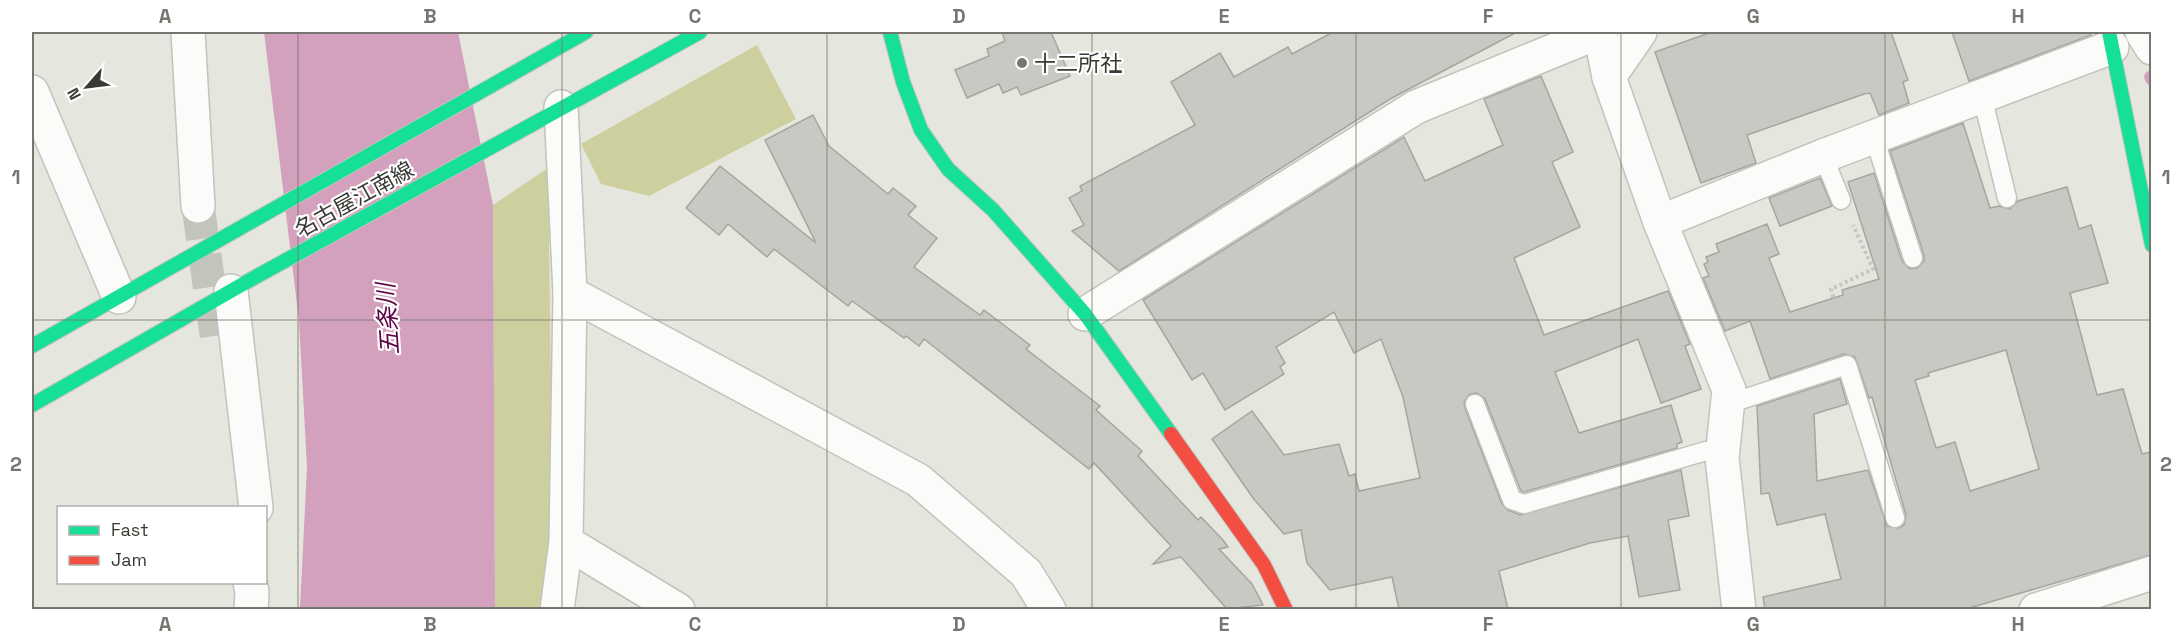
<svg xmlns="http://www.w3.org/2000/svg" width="2183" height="641" viewBox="0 0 2183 641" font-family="'Space Grotesk','Noto Sans JP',sans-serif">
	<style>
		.green { fill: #cecf9e }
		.water { fill: #d3a0bd }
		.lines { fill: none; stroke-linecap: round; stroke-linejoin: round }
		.stream { stroke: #d3a0bd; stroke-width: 12 }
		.building { fill: #c8c9c2; stroke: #a6a6a0; stroke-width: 1.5; fill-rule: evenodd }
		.street-tunnel { stroke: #c3c4bc; stroke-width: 33; stroke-dasharray: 33 16; stroke-linecap: butt }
		.lane-casing { stroke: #c2c3bd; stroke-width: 21 }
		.street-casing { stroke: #c2c3bd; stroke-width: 36 }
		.fast-casing { stroke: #c2c3bd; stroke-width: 16 }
		.jam-casing { stroke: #c2c3bd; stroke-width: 16 }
		.path { stroke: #c6c7c4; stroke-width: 4; stroke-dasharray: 3 3; stroke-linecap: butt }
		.lane { stroke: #fbfbfa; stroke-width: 18 }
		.street { stroke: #fbfbfa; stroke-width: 33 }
		.fast { stroke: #16e098; stroke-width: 14 }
		.jam { stroke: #f24e42; stroke-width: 14 }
		.grid { fill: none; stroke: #767670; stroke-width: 1.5; stroke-opacity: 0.55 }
		.poi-dot { fill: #767670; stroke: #fff; stroke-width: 2 }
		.labels { text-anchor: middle; stroke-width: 4.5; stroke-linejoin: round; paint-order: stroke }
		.poi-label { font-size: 22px; fill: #3a3a34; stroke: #fff; text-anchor: start }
		.street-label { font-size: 22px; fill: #3a3a34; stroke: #fff }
		.water-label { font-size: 24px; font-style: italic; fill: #5e0347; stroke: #fff }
		.neatline { fill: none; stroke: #767670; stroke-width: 2 }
		.grid-label { font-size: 20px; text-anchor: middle; font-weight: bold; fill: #767670 }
	</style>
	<rect width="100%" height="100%" fill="#e5e6de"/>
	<g class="green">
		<polygon points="757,45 796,119 649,196 601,184 581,144"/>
		<polygon points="548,168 553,528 543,609 495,609 493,205"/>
	</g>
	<polygon class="water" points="264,32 458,32 493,205 495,609 300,609 307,467 299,321"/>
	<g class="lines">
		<polyline class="stream" points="2150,77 2152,80"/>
	</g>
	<g class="building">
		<polygon points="1002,32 1051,32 1070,76 1021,95 1017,87 1003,93 999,84 967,98 955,70 989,56 987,49 1005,41"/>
		<polygon points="1333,32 1517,32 1390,99 1119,271 1072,231 1084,225 1069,198 1082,191 1080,186 1195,125 1171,82 1220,53 1234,77 1288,47 1292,54"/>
		<polygon points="1712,32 1891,32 1908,80 1903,82 1909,103 1879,115 1870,93 1864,94 1747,135 1756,163 1701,183 1655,52"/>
		<polygon points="1952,32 2091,32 2091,35 1969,81"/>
		<polygon points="1541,76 1573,152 1552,162 1580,227 1514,258 1544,335 1668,291 1690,344 1685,346 1701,389 1661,403 1638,339 1555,372 1579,433 1671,405 1682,442 1677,444 1677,448 1524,492 1521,491 1485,399 1477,393 1470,394 1464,402 1465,408 1502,504 1508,510 1520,515 1681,470 1689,516 1668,520 1680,590 1639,597 1628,536 1590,543 1499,571 1508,609 1399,609 1392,577 1330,590 1307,563 1301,530 1284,534 1253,498 1212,439 1252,411 1284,455 1339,444 1349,476 1355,474 1359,491 1420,478 1403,397 1381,339 1354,353 1334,312 1276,347 1285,363 1280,367 1284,374 1225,410 1203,373 1192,380 1143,300 1404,137 1425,181 1503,145 1484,99"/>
		<polygon points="813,115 829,146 888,194 893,188 916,206 908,215 937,238 914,267 980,315 984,310 1030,345 1026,349 1100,406 1096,410 1142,451 1138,456 1198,520 1201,517 1223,540 1228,547 1219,549 1252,584 1263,605 1227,609 1181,557 1153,564 1171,546 1094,463 1089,469 924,339 919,346 906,336 904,338 852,301 848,306 774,249 767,257 728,224 719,235 686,208 720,166 816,243 765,140"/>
		<path d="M1963,123l27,85 9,-2 11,3 8,-8 49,-14 12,42 12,-4 17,58 -38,10 27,102 26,-6 19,65 9,-2v103l-185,54h-201l-2,-12 78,-18 -16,-65 -48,11 -8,-32 -8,1 -4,-88 83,-27 7,25 -33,10 3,67 51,-11 19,56 12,2 5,-3 2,-10 -34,-118 -3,1 -14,-41 -11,-3 -74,25 -20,-58 -25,10 -22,-53 6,-2 -5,-12 4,-2 -2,-5 13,-5 -3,-8 51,-20 12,30 -10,4 21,54 53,-17 -1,-5 37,-11 -31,-97 26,-9 28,88 8,8 7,-1 7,-7v-6l-34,-104zM2006,350l33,119 -69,22 -15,-49 -19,6 -21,-68 14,-4 -1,-3z"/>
		<polygon points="1820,178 1832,206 1780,226 1769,198"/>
	</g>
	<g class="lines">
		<polyline class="street-tunnel" points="198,206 217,341"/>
		<defs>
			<g id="lane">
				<polyline points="1982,96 2007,198"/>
				<polyline points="1874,137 1913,258"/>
				<polyline points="1823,156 1841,200"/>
				<polyline points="1475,404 1512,500 1524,504 1706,451 1723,450"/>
				<polyline points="1728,404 1847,365 1895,518"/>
			</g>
			<g id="street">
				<polyline points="188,32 198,206"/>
				<polyline points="1600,32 1609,77 1660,222 1729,390 1722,458 1739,610"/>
				<polyline points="2142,32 2152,48"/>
				<polyline points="1609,77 1640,32"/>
				<polyline points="32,92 119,297"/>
				<polyline points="561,107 570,293 566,542 678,610"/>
				<polyline points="1660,222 1823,156 2112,47"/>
				<polyline points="231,291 256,508"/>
				<polyline points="570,293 918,480 1026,573 1049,610"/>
				<polyline points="1085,314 1416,107 1599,32"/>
				<polyline points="250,582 252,592 251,610"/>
				<polyline points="557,610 566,542"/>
				<polyline points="2036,610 2152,573"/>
			</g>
			<g id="fast">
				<polyline points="890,32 903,82 921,130 948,169 993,210 1085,314 1171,434"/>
				<polyline points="2109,32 2152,245"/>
				<polyline points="32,346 586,32"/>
				<polyline points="32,405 250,280 700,32"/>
			</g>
			<polyline id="jam" points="1171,434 1264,565 1286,610"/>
		</defs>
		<use href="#lane" class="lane-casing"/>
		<use href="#street" class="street-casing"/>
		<use href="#fast" class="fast-casing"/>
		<use href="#jam" class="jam-casing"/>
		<polyline class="path" points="1844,338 1831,289 1873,269 1853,225"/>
		<use href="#lane" class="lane"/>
		<use href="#street" class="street"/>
		<use href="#fast" class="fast"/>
		<use href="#jam" class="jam"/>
	</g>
	<path class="grid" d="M298,32v578M562,32v578M827,32v578M1092,32v578M1356,32v578M1621,32v578M1885,32v578M32,320h2120"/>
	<circle class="poi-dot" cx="1022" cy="63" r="6"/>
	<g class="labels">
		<g class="poi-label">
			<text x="1034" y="71">十二所社</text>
		</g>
		<g class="street-label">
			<text transform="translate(354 199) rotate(-29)" y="8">名古屋江南線</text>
		</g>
		<g class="water-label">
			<text transform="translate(388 319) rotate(-94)" y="8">五条川</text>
		</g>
	</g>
	<rect width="2183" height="641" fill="none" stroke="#ffffff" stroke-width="66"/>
	<rect x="57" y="506" width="210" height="78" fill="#ffffff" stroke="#b0b0ae" stroke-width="1.5"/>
	<rect x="69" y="526" width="30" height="9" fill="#16e098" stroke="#b0b0ae" stroke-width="1.5"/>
	<text x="111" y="536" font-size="18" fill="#3a3a34">Fast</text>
	<rect x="69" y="556" width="30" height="9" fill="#f24e42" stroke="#b0b0ae" stroke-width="1.5"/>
	<text x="111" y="566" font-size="18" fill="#3a3a34">Jam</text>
	<g transform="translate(87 87) rotate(242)" stroke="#ffffff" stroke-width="4.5" paint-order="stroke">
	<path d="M0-4.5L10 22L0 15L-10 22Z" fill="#3a3a34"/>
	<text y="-9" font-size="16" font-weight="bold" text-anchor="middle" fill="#3a3a34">N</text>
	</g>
	<rect x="33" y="33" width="2117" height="575" class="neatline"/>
	<g class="grid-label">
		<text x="165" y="23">A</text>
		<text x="430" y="23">B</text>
		<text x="695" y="23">C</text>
		<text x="959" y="23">D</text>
		<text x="1224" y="23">E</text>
		<text x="1488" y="23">F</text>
		<text x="1753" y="23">G</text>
		<text x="2018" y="23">H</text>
		<text x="16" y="184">1</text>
		<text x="2166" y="184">1</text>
		<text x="16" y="471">2</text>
		<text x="2166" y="471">2</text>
		<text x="165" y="631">A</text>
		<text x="430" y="631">B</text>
		<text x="695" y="631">C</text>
		<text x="959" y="631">D</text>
		<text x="1224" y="631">E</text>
		<text x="1488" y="631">F</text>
		<text x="1753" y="631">G</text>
		<text x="2018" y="631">H</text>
	</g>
</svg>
